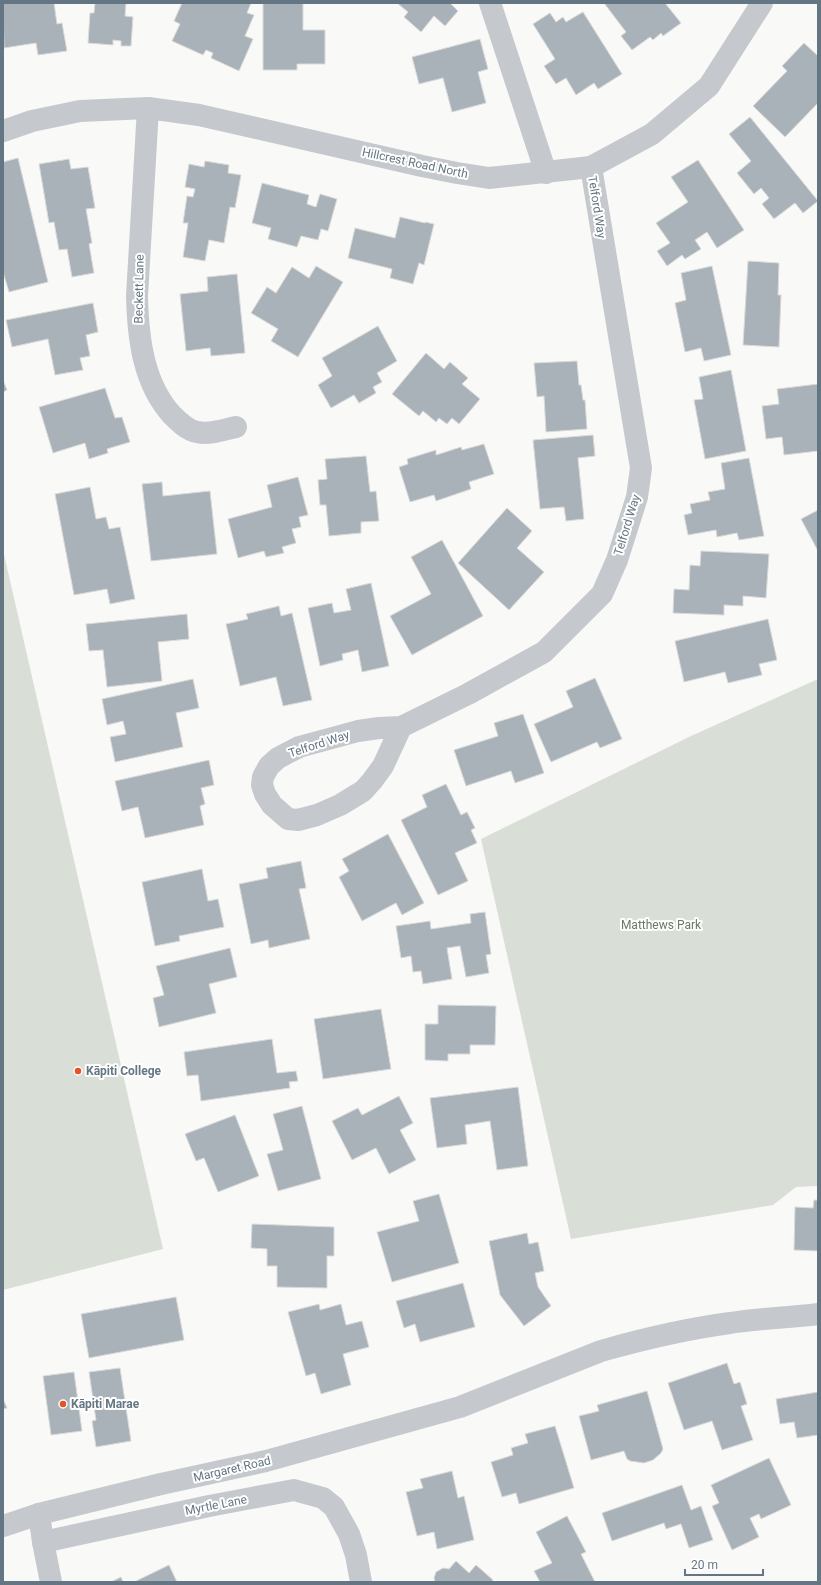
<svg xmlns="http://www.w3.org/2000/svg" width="821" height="1585" viewBox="0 0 821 1585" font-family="Roboto,sans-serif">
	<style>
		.park { fill: #d9dfd6 }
		.building { fill: #a9b2b9; stroke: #dbdbd9 }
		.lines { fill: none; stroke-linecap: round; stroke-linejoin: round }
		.minor { stroke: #c5c9cd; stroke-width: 22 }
		.poi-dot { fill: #e5522c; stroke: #fff; stroke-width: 1.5 }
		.labels { text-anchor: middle; stroke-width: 4; stroke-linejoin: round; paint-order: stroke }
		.street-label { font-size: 12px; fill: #647683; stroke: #fff }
		.park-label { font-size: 12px; fill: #687a63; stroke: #fff }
		.poi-label { font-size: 12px; font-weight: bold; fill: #647683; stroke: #fff; text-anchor: start }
	</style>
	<rect width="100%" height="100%" fill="#f9f9f7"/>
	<g class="park">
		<polygon points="3,550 163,1249 3,1290"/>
		<polygon points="818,679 818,1186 796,1187 773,1205 571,1239 481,839 691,736"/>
	</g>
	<g class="building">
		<polygon points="3,3 54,3 57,24 62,23 67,51 38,55 36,43 4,48"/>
		<polygon points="95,3 126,3 125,16 133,17 131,46 121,46 121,41 113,40 113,45 88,43 90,13 94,13"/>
		<polygon points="182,3 251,3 247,13 254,15 245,36 253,39 239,71 211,58 213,53 206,50 203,55 172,41 180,24 174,21"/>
		<polygon points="263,3 303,3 303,30 325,30 325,64 297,64 297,70 263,70"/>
		<polygon points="397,3 450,3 458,11 445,26 434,16 421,32 404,17 408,12"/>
		<polygon points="604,3 665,3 681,23 663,36 661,33 653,40 650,37 632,50 621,36 626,32"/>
		<polygon points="583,12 622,74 598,89 594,83 576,95 566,78 556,84 544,66 555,59 533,24 550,13 556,22 563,17 566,22"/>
		<polygon points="480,39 488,69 478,72 486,103 452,112 443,78 419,84 412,57"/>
		<polygon points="804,43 818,56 818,103 785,137 753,106 787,71 782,66"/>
		<polygon points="750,117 818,201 803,213 795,203 774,219 762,204 769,198 761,188 754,194 737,173 751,161 729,134"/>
		<polygon points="18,158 48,282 9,292 3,272 3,162"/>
		<polygon points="69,159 71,169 88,167 95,208 86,209 92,243 89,244 94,273 72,277 67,249 59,250 54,222 49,223 39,164"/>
		<polygon points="698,160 744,230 717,248 707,232 695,240 701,249 685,259 682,255 667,266 657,251 670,243 656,223 688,202 671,177"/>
		<polygon points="205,161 229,165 228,173 241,175 235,208 230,207 224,243 209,240 205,261 183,257 188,223 183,223 187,196 193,197 195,189 185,187 189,164 204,167"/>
		<polygon points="262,183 309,195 307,204 316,207 320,194 337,199 328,231 321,229 318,240 301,236 297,247 268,239 271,228 252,223"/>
		<polygon points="400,217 425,223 425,222 434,224 424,265 419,263 413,284 390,278 392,269 348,258 355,228 395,238"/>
		<polygon points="748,261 779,263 778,295 781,295 779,347 743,345"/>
		<polygon points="316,266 343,282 298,357 271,341 278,329 251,313 267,287 276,293 292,267 309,278"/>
		<polygon points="712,266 731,355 704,361 701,348 685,352 675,303 686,300 681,273"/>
		<polygon points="237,274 245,353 211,356 210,348 186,351 180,294 208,291 207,277"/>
		<polygon points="93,303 98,332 86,335 90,356 80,358 83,370 55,375 48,339 12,347 6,320"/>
		<polygon points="378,326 397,361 377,373 382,382 373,387 376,393 359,403 354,395 331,408 318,385 332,376 322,358"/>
		<polygon points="426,353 444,369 450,362 468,378 462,384 480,399 459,424 452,418 447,424 439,418 436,422 423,411 419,416 392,394"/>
		<polygon points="577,361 579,385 581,385 583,400 585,400 587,429 546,432 544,396 537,397 534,363"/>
		<polygon points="731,370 746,451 705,459 694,400 703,399 699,377"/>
		<polygon points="3,380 7,390 3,392"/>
		<polygon points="818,384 818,451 784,455 782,437 766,439 762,406 779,404 777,389"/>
		<polygon points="105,388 115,418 122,417 130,442 107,449 108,453 89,459 85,443 53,453 39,407"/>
		<polygon points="593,435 595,456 578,458 584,519 566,521 564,507 540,509 533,440"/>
		<polygon points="484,444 494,474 469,482 471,489 436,501 434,495 410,502 399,467 408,464 407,459 436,450 436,455 461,447 462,450"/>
		<polygon points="366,456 370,492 376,491 379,521 361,522 361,533 329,536 326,505 320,505 318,480 327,479 325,459"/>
		<polygon points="749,458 764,536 739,540 737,533 717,537 716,530 688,535 684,515 692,513 690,504 710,500 708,492 725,489 721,463"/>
		<polygon points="298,477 308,515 299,517 301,527 292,529 296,543 282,547 284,553 266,557 264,551 238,558 228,519 272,507 267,485"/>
		<polygon points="162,482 163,496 210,491 217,554 151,561 142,484"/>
		<polygon points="90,487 96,519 106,517 109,529 120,527 135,599 110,604 107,589 74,595 55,494"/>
		<polygon points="507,508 532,531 517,548 544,572 509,610 458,563"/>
		<polygon points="818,510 818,551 801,519"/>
		<polygon points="442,540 483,616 412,655 390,616 431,594 411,557"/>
		<polygon points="701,551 769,554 766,598 743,596 743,606 724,605 724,615 673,613 674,589 689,590 690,565 700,566"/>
		<polygon points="371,583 389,666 362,672 358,650 342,654 343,660 320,666 308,608 332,603 334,613 351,610 346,589"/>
		<polygon points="279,606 281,616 292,613 312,700 283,706 276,677 240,686 226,624 248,619 246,614"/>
		<polygon points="187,614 189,639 158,642 162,681 107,687 103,650 89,651 86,624"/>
		<polygon points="768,619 777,660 759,664 762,675 728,683 725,672 684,682 675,641"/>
		<polygon points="595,678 622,739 600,748 597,742 551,762 534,724 573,707 566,691"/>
		<polygon points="193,679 199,708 176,713 183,747 115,762 110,737 126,734 123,721 107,725 102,699"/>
		<polygon points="523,714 544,773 515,783 511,771 466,786 454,750 498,736 494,723"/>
		<polygon points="209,760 214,785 201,788 205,804 200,806 204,825 145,838 138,807 122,811 115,781"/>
		<polygon points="446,784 461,815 467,812 475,828 471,830 477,843 455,853 468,881 438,895 401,820 427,807 422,795"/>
		<polygon points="388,834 424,903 402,915 396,903 362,921 339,877 349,871 342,859"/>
		<polygon points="301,861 306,888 299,889 310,939 269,948 268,940 251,944 239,884 268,878 266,868"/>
		<polygon points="202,869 208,901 218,899 224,927 179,936 180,941 155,946 142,882"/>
		<polygon points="485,912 491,954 486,955 489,973 466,977 460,946 447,948 452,979 423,984 421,971 413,972 411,956 401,958 396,926 430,921 431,929 471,923 470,914"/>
		<polygon points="230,948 237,977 209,984 216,1013 159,1027 153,998 164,995 156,966"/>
		<polygon points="438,1005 496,1006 495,1045 470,1045 470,1054 448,1054 448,1061 425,1060 425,1024 438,1024"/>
		<polygon points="381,1009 391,1069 323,1079 314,1019"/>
		<polygon points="272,1039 277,1073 296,1071 298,1081 289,1082 290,1088 201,1101 198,1075 187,1076 184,1052"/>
		<polygon points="518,1087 528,1166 497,1170 490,1121 465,1125 467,1144 437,1148 430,1098"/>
		<polygon points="399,1096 413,1123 400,1130 416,1160 389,1174 376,1148 352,1160 332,1121 358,1108 362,1115"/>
		<polygon points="302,1106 321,1179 278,1191 267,1154 283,1150 273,1114"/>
		<polygon points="235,1115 259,1176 218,1192 204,1158 196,1161 185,1134"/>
		<polygon points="439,1194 459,1263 392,1282 377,1232 419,1221 413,1201"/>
		<polygon points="814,1200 818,1200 818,1251 794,1250 795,1207 813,1208"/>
		<polygon points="252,1224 334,1227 334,1256 327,1256 327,1288 277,1287 277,1266 267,1266 267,1249 251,1248"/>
		<polygon points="527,1233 529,1244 538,1242 544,1271 535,1273 538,1287 551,1306 524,1326 500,1295 489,1241"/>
		<polygon points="463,1283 475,1327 420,1342 415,1324 404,1328 396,1301"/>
		<polygon points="176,1297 184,1340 89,1358 81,1314"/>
		<polygon points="319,1304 320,1310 341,1304 346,1325 362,1321 369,1347 343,1354 351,1385 321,1394 315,1373 306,1376 288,1312"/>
		<polygon points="727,1363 734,1384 740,1382 747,1404 741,1406 753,1440 722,1450 712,1421 684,1430 668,1383"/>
		<polygon points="120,1368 131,1441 96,1447 92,1421 96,1420 89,1372"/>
		<polygon points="74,1372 82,1431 51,1435 43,1376"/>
		<polygon points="647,1391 663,1449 661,1453 653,1460 644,1463 630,1461 627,1459 624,1451 591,1460 579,1416 599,1411 597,1405"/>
		<polygon points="818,1392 818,1435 797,1438 794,1422 780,1424 776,1399"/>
		<polygon points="3,1399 7,1408 3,1409"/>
		<polygon points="555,1426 574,1488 519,1504 516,1493 502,1497 491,1462 513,1455 511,1448 528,1443 525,1434"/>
		<polygon points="769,1458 791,1505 761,1519 759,1514 750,1518 759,1537 732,1550 712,1506 719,1503 711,1485"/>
		<polygon points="452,1471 458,1498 464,1496 474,1540 437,1549 434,1532 417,1536 406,1492 423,1488 420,1479"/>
		<polygon points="682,1485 691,1510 701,1506 713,1540 689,1548 681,1524 666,1529 664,1523 612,1541 602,1513"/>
		<polygon points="567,1516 586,1552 581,1554 595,1582 540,1582 534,1571 552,1563 536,1532"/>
		<polygon points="456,1561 469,1573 476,1565 493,1580 492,1582 435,1582 434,1578 436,1572 443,1568 449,1569"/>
		<polygon points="169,1565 177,1582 134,1582"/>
		<polygon points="121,1577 123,1582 111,1582"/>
	</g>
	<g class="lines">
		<g class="minor">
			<polyline points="490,3 546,173"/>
			<path d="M148,108l-11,188c1,42 6,87 35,119 7,7 15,15 25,17 13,3 26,-2 39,-5"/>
			<polyline points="3,131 32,121 80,111 148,108 199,115 422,166 457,173 489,178 591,167 652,134 709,86 762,3"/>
			<polyline points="401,727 379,728 358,731 299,747 278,758 269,766 263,777 262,785 265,794 272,805 288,819 298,820 317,815 340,805 363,791 372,781 383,766 401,727 468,694 544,652 602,594 617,560 637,497 641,468 591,167"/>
			<polyline points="39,1514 43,1542 209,1506 294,1490 323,1498 334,1507 349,1534 356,1555 361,1582"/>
			<path d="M3,1526l36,-12 122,-30 105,-23 194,-54 141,-56c42,-12 85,-22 129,-28 29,-5 59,-5 88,-9"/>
			<polyline points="43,1542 51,1582"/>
		</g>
	</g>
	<g class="poi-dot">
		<circle cx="78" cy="1071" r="4"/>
		<circle cx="63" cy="1404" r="4"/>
	</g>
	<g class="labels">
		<g class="street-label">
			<text transform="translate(415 163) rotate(12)" y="4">Hillcrest Road North</text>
			<text transform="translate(597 207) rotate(81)" y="4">Telford Way</text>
			<text transform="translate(139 289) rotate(-89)" y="4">Beckett Lane</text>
			<text transform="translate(627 525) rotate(-73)" y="4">Telford Way</text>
			<text transform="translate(319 744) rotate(-18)" y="4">Telford Way</text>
			<text transform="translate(232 1469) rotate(-13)" y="4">Margaret Road</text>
			<text transform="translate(216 1505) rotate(-11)" y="4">Myrtle Lane</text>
		</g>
		<g class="park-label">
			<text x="661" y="929">Matthews Park</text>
		</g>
		<g class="poi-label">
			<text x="86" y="1075">Kāpiti College</text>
			<text x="71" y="1408">Kāpiti Marae</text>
		</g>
	</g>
	<rect width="821" height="1585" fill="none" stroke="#647683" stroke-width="8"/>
	<path d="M685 1569v6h78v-6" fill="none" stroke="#647683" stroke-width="2"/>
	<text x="691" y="1569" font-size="12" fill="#647683" stroke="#ffffff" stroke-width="3" paint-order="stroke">20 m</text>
</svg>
